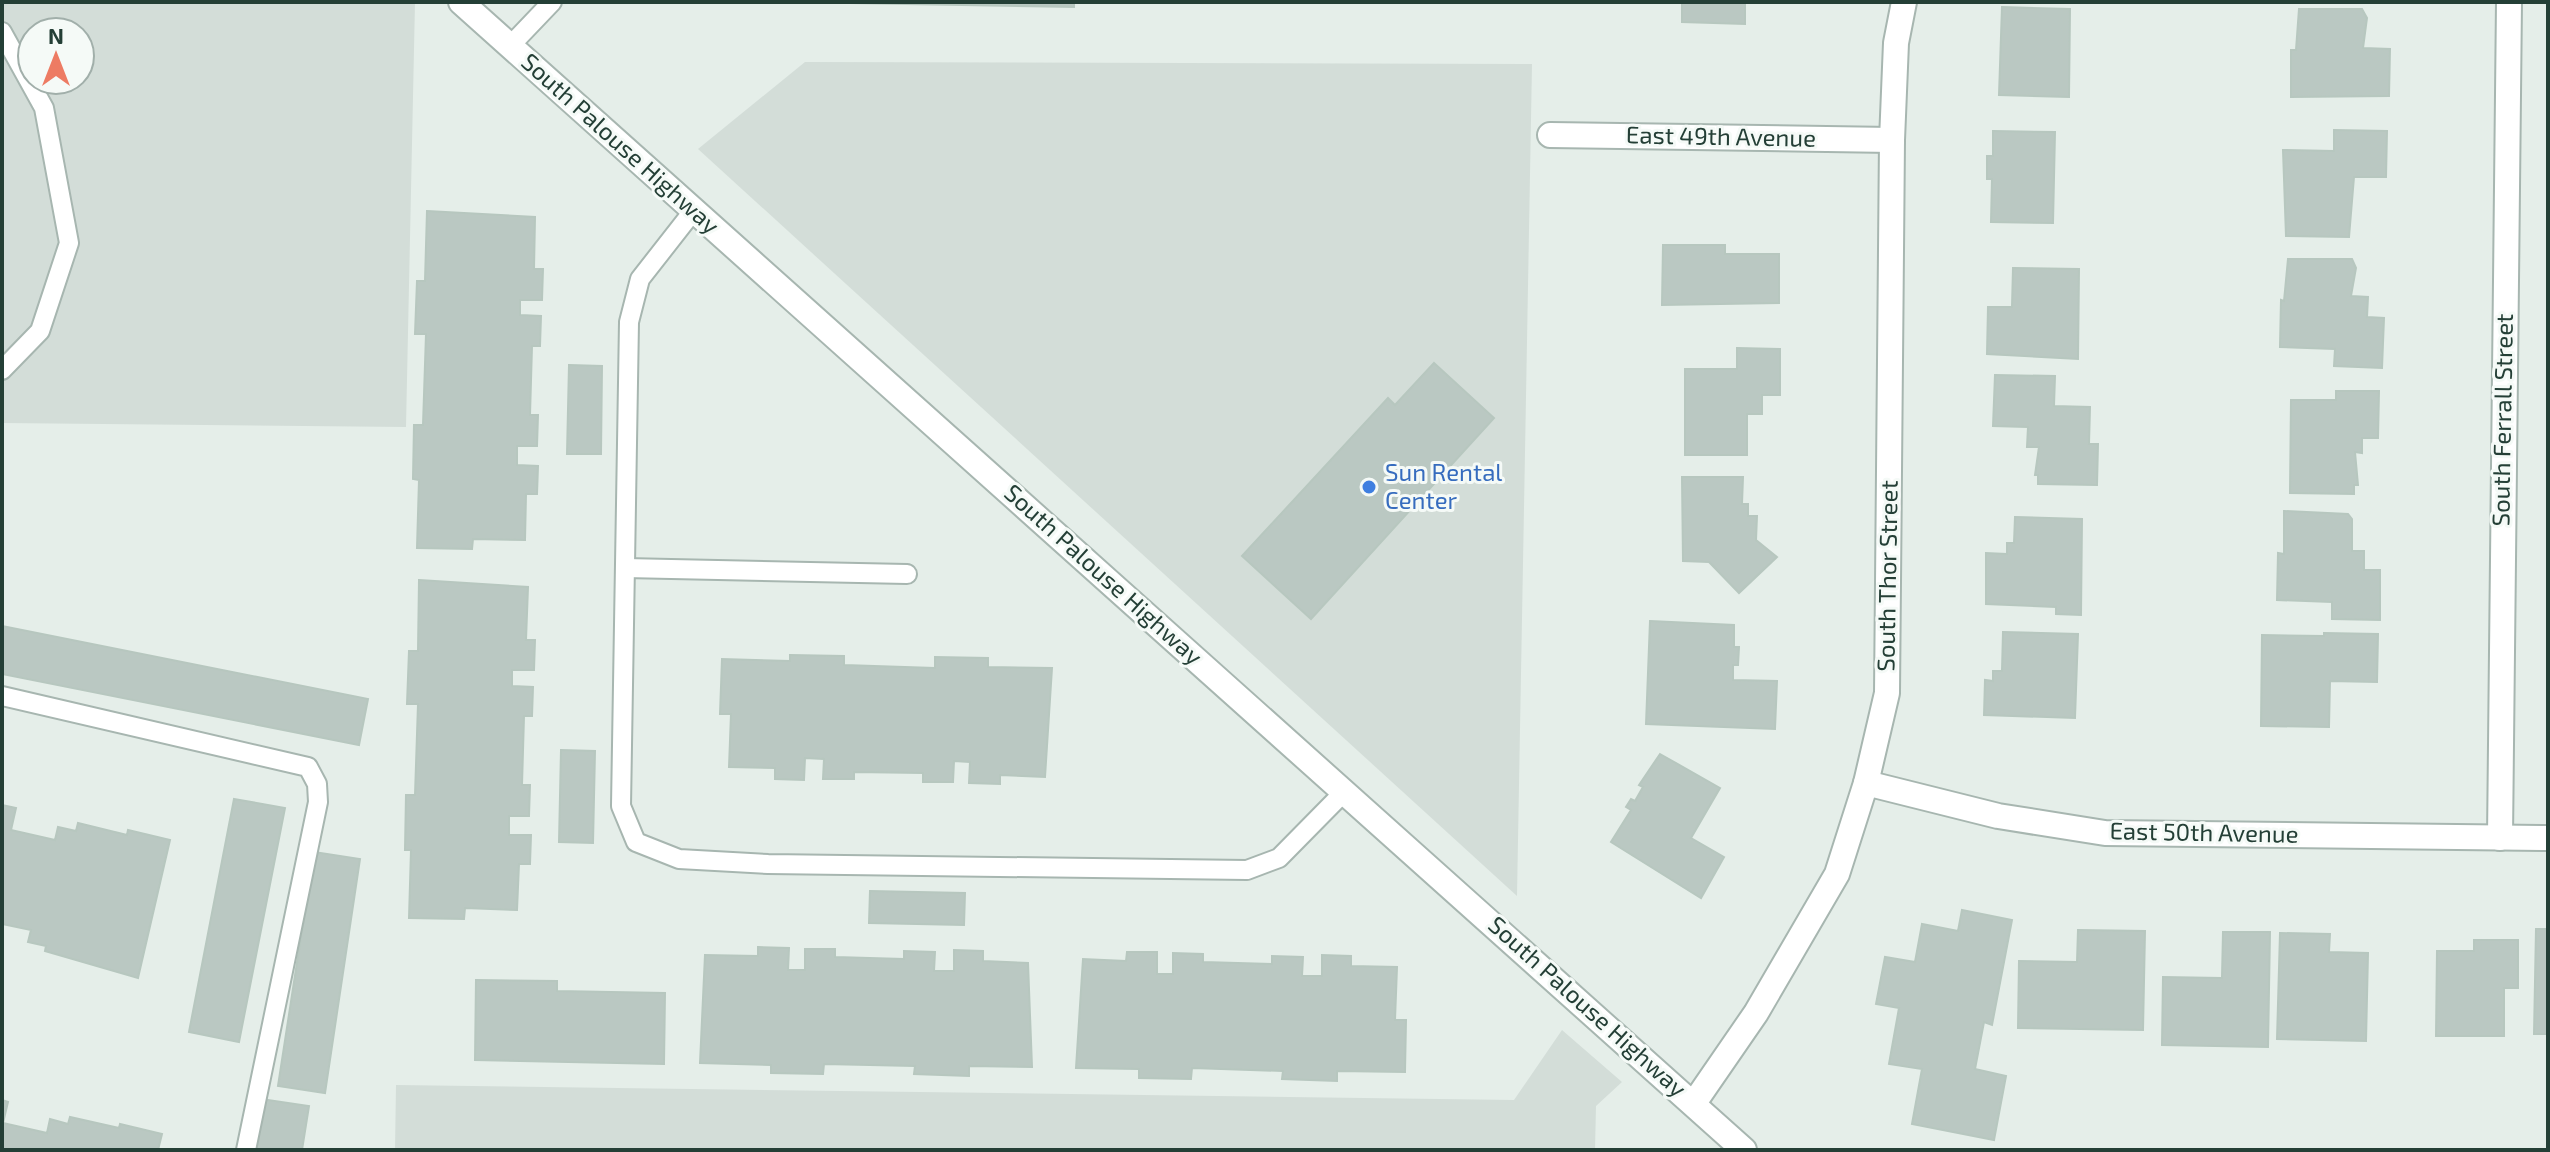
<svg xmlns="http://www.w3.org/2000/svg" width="2550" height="1152" viewBox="0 0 2550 1152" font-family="'Exo 2',sans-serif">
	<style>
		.built { fill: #d3ddd8; fill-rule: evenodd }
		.building { fill: #bac8c2; stroke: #b7c7bf; stroke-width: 2 }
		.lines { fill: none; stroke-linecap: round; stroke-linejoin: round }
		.service-casing { stroke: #a7b6b0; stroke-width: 22 }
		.minor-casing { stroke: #a7b6b0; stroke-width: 28 }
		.tertiary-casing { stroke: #a7b6b0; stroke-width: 28 }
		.service { stroke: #fff; stroke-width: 18 }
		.minor { stroke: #fff; stroke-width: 24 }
		.tertiary { stroke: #fff; stroke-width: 24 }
		.shop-dot { fill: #3f7fe0; stroke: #f5faf7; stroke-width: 3 }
		.labels { text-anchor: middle; stroke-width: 6; stroke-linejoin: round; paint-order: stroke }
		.street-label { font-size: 24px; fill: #243f36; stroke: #f5faf7 }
		.shop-label { font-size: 24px; fill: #366cbe; stroke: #f5faf7; text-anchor: start }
	</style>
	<rect width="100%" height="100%" fill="#e5eee9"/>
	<g class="built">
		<path d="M2,2h413l-9,425 -404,-4zM32,32h48v48h-48z"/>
		<polygon points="805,62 1532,64 1517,896 698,149"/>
		<polygon points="1562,1030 1622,1082 1596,1106 1595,1150 395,1150 396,1085 1514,1100"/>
	</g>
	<g class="building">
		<polygon points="793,2 1074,2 1074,7"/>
		<polygon points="1682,2 1745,2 1745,24 1682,22"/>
		<polygon points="2002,7 2070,9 2069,97 1999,95"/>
		<polygon points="2299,9 2362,9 2367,18 2363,48 2390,49 2389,96 2291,97 2291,50 2296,50"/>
		<polygon points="2334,130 2387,131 2386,177 2354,177 2349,237 2286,236 2283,150 2334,151"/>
		<polygon points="1993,131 2055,132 2053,223 1991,222 1992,179 1987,179 1987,156 1993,156"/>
		<polygon points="427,211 535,217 534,269 543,269 542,300 520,300 520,315 541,316 540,346 532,346 530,415 538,415 537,446 517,446 517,465 538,466 537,494 526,494 525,540 473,539 472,549 417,548 419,480 413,479 414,425 423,425 426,334 415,334 417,281 425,281"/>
		<polygon points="1663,245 1725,245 1725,254 1779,254 1779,303 1662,305"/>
		<polygon points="2288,259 2352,259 2356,268 2351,296 2368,297 2367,317 2384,318 2382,368 2334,366 2335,349 2280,347 2281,300 2284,301"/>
		<polygon points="2013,268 2079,269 2078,359 1987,354 1988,307 2012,307"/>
		<polygon points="1737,348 1780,349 1780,395 1762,395 1762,414 1747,414 1747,455 1685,455 1685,369 1737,369"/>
		<polygon points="1434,363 1494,418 1311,619 1242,556 1388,398 1395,405"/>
		<polygon points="569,365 602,366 601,454 567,454"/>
		<polygon points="1995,375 2055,376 2054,406 2090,407 2089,444 2098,444 2097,485 2038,484 2038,475 2035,475 2039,447 2027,447 2028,427 1993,426"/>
		<polygon points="2336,391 2379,391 2378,438 2362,438 2362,453 2355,452 2358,485 2354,485 2354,494 2290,493 2291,400 2336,400"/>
		<polygon points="1682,477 1743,477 1742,504 1748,504 1748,516 1757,516 1756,540 1777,557 1739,593 1709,562 1683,561"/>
		<polygon points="2284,511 2348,514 2352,519 2352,551 2364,551 2364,570 2380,570 2380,620 2332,619 2332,602 2277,600 2278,553 2284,554"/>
		<polygon points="2015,517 2082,519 2081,615 2056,614 2056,607 1986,604 1986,553 2007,554 2007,543 2014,543"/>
		<polygon points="419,580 528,587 526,640 535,640 534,670 512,670 512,686 533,687 532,716 524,716 522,785 530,785 529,816 509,816 509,835 531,835 530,864 519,864 517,910 465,908 464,919 409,918 411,850 405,850 406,795 415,795 418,704 407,704 409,651 418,651"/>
		<polygon points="1650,621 1734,625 1734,647 1739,647 1738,665 1733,665 1733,680 1777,681 1775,729 1646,724"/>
		<polygon points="2,626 368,699 359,745 2,674"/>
		<polygon points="2003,632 2078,634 2075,718 1984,715 1985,680 1993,681 1993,671 2002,671"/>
		<polygon points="2324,633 2378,634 2377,682 2330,681 2329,727 2261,726 2262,635 2324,636"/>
		<polygon points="790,655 844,656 844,665 935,668 935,657 988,658 988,667 1052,668 1045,777 1000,775 1000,784 969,783 970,762 954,761 953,782 923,782 923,773 854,772 854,779 823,779 824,759 805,758 804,780 775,779 775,768 729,767 731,714 720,714 722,659 790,661"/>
		<polygon points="561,750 595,751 593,843 559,842"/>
		<polygon points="1660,754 1720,788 1691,838 1724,857 1701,898 1611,842 1631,810 1626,807 1631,799 1635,801 1643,787 1639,785"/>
		<polygon points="234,799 285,808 239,1042 189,1032"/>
		<polygon points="2,805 16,808 11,830 55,840 58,827 76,831 78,823 127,835 128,830 170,840 138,978 45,951 46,946 28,942 31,930 2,924"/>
		<polygon points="314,852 360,859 325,1093 278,1086"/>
		<polygon points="870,891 965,893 964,925 869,923"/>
		<polygon points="1962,910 2012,920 1992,1025 1984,1022 1975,1069 2006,1076 1994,1140 1912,1124 1922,1069 1889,1064 1899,1008 1876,1004 1885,957 1915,962 1922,924 1958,931"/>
		<polygon points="2536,929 2548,929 2548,1034 2534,1034"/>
		<polygon points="2078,930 2145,931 2143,1030 2018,1028 2019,961 2077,962"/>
		<polygon points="2223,932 2270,932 2268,1047 2162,1045 2163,977 2222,978"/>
		<polygon points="2280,933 2330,934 2329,952 2368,953 2366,1041 2277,1039"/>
		<polygon points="2474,940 2518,940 2518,988 2504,988 2504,1036 2436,1036 2437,951 2474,951"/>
		<polygon points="758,947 789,948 788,970 805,970 805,949 835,949 835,957 904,959 904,951 935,952 934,971 954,971 954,950 983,951 983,961 1028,963 1032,1067 969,1066 969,1076 914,1074 915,1066 824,1064 823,1074 771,1073 771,1065 700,1063 705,955 758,956"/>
		<polygon points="1127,952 1157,952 1157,974 1173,974 1173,953 1203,954 1203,962 1272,964 1272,956 1303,957 1302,976 1322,976 1322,955 1351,956 1351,966 1397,967 1395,1020 1406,1020 1405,1072 1337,1071 1337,1081 1282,1079 1283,1071 1192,1068 1191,1079 1139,1078 1139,1069 1076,1068 1083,959 1126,961"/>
		<polygon points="476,980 557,981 557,991 665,993 664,1064 475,1060"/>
		<polygon points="261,1099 309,1106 302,1150 253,1150"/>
		<polygon points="2,1100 8,1102 3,1123 47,1133 50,1119 68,1124 70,1117 119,1128 120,1124 162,1134 158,1150 2,1150"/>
	</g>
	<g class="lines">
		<defs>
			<g id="service">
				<polyline points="2,32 44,108 69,243 40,331 2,370"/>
				<polyline points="510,46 552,2"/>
				<polyline points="694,210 640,279 629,322 621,806 636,842 679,859 768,864 1247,870 1279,858 1345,791"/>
				<polyline points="625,568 907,574"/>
				<polyline points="2,696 308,767 317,784 318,802 246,1150"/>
			</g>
			<g id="minor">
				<polyline points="1550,135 1892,140"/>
				<polyline points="1866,783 1998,816 2105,833 2548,838"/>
				<polyline points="2500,838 2509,2"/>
				<polyline points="1694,1103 1756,1013 1837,874 1866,783 1887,693 1892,140 1896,43 1904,2"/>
			</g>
			<polyline id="tertiary" points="461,2 1744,1150"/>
		</defs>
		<use href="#service" class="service-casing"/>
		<use href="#minor" class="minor-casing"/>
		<use href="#tertiary" class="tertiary-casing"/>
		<use href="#service" class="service"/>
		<use href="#minor" class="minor"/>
		<use href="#tertiary" class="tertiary"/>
	</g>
	<circle class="shop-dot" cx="1369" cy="487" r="8"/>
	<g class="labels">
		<g class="street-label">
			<text transform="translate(1721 137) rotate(1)" y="8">East 49th Avenue</text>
			<text transform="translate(620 144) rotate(42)" y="8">South Palouse Highway</text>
			<text transform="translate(2503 420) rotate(-89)" y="8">South Ferrall Street</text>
			<text transform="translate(1103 575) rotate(42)" y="8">South Palouse Highway</text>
			<text transform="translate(1888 576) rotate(-89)" y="8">South Thor Street</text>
			<text transform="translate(2204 833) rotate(1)" y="8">East 50th Avenue</text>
			<text transform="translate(1587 1007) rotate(42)" y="8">South Palouse Highway</text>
		</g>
		<g class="shop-label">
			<text x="1385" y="481">Sun Rental<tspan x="1385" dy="28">Center</tspan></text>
		</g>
	</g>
	<rect width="2550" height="1152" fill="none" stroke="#243f36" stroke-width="8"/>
	<g transform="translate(56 56)"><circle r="38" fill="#f5faf7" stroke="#a1afaa" stroke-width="2"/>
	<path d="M0-6L14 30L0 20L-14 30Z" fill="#ed7b63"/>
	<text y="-12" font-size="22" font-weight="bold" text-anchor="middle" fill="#243f36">N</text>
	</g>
</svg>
